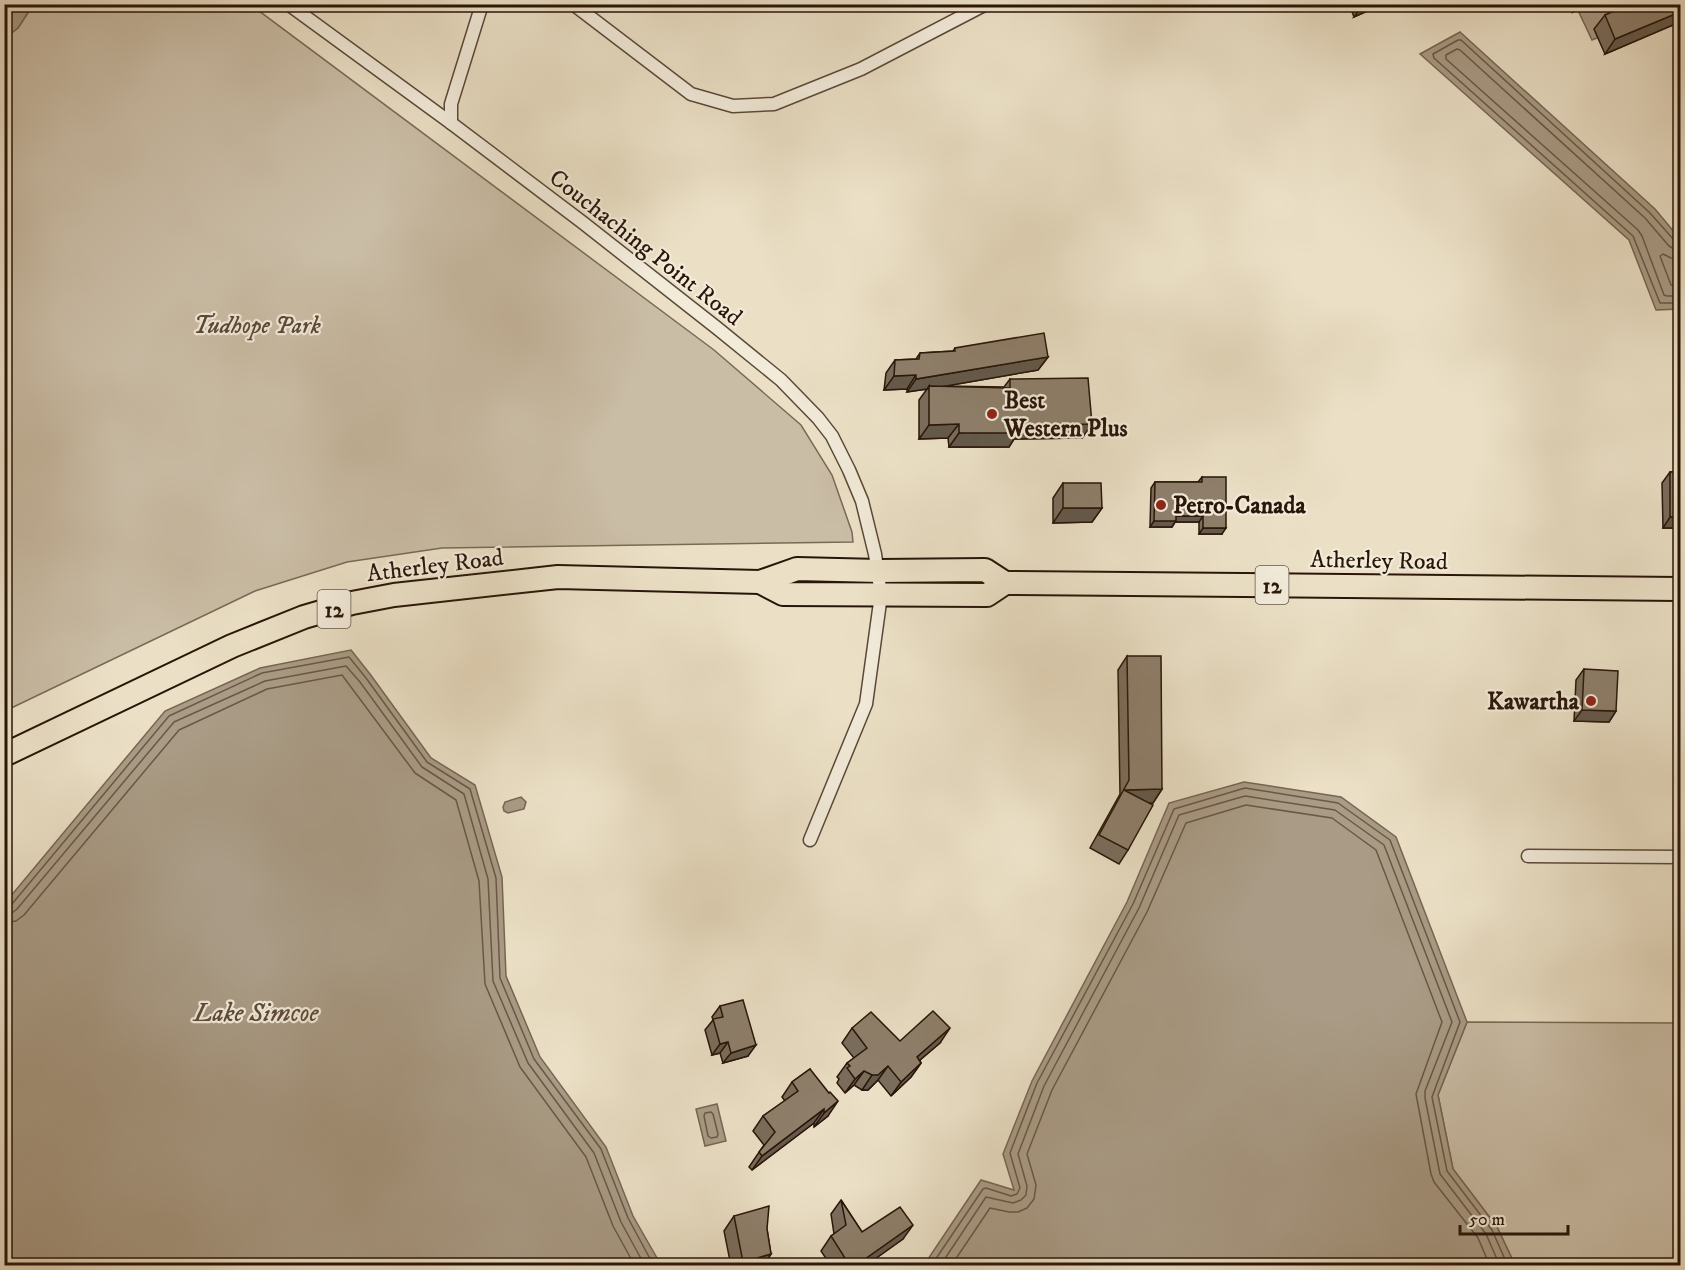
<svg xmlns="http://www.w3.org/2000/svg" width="1685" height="1270" viewBox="0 0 1685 1270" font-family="'IM FELL DW Pica',serif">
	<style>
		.green { fill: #cabda6; stroke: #7a6957; stroke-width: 1.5 }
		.water { fill: #a99b85; stroke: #766553; stroke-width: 1.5 }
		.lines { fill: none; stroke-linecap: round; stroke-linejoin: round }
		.shore { stroke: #695846; stroke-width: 1.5 }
		.street-casing { stroke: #5a4838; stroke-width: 15 }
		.highway-casing { stroke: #291508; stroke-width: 26 }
		.street { stroke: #f2ebda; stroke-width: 12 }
		.highway { stroke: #ebe0c6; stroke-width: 22 }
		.wall { fill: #7a6d5c; stroke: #291508; stroke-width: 1.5 }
		.shaded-wall { fill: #63594b; stroke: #291508; stroke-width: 1.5 }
		.building { fill: #8e7f6b; stroke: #291508; stroke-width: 1.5 }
		.poi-dot { fill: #8f2418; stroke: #f2ebda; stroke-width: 2 }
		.labels { text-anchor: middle; stroke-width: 4.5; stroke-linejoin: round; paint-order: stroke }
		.shield { fill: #f2ebda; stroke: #655547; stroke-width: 1.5 }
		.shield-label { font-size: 22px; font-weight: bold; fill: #291508 }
		.street-label { font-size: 24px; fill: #291508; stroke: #f2ebda }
		.park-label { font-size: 24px; font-style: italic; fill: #594737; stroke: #f2ebda }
		.poi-label { font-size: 24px; font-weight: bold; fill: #291508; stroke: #f2ebda; text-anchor: start }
		.water-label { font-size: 26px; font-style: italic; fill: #5c4b3a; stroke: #f2ebda }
	</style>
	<rect width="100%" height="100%" fill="#ebe0c6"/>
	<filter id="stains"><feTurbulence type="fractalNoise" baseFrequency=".00333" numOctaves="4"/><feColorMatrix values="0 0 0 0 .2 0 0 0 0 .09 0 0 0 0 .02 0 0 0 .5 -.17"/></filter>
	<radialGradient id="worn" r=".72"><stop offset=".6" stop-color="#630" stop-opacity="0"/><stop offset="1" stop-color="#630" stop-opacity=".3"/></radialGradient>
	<g class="green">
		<polygon points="33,5 251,5 714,350 801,425 832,475 852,532 853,542 442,548 347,562 255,591 5,711 4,38 18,28"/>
		<polygon points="1467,1022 1680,1023 1680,1265 1515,1265 1497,1227 1453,1169 1438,1095"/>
	</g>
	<g class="water">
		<polygon points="5,4 33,5 18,28 5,38"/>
		<polygon points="1580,4 1678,5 1592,40 1576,6"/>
		<polygon points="1460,32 1655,209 1680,239 1680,309 1656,310 1629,240 1420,54"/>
		<polygon points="351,650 370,674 431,758 475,785 502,877 506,976 540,1057 606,1147 633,1216 661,1265 5,1265 5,903 165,711 260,668"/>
		<polygon points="1244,782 1341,797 1396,837 1467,1022 1438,1095 1453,1169 1497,1227 1515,1265 924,1265 981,1180 1014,1190 1003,1154 1032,1081 1127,902 1169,803"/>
		<polygon points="521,797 526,802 524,809 508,813 504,811 503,807 505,802"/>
		<polygon points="717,1104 726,1141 705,1146 696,1109"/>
	</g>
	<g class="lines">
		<g class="shore">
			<polyline points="1680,243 1674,240 1650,213 1461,40 1458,40 1433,54 1434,58 1633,236 1660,303 1680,303"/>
			<polyline points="1680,250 1674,249 1669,246 1645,218 1460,50 1457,49 1446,55 1446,59 1638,230 1642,236 1664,295 1667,296 1680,296"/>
			<polyline points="1680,259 1671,258 1663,254 1660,256 1671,285 1680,287"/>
			<polyline points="4,907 12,904 169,716 262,673 349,657 366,678 427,762 470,789 496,878 500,978 534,1059 601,1149 628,1218 654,1266"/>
			<polyline points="4,914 12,913 17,909 174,722 265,681 346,666 360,682 422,767 464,794 488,879 493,981 528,1063 594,1153 621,1222 645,1266"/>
			<polyline points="4,923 16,921 24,915 179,730 267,689 342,675 415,773 456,800 479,881 485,984 520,1067 586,1157 613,1226 635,1266"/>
			<polygon points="711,1112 713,1114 718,1134 717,1137 711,1138 708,1136 704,1116 705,1113"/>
			<polyline points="931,1266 983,1189 986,1188 1011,1196 1017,1194 1020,1188 1010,1153 1037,1083 1133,904 1174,809 1245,788 1338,803 1390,840 1460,1022 1432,1097 1447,1171 1492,1230 1508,1266"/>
			<polyline points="940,1266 986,1197 1013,1203 1021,1200 1026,1195 1027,1186 1018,1154 1044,1086 1139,908 1179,815 1245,796 1335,810 1384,845 1452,1022 1425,1091 1425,1098 1440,1174 1486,1234 1500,1266"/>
			<polyline points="951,1266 990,1208 1009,1212 1018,1212 1027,1208 1034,1199 1036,1185 1027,1154 1052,1090 1147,912 1186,823 1246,805 1332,818 1376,850 1442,1022 1416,1094 1431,1174 1434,1182 1478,1238 1490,1266"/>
		</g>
		<defs>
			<g id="street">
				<polyline points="288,4 451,123 582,222 717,328 781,380 818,418 832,436 849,470 862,501 875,554 881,595 866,704 810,840"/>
				<polyline points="573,4 691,94 733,106 774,104 861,69 986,4"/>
				<polyline points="451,123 451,104 482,4"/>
				<polyline points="1528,856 1680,857"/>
			</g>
			<g id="highway">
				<polyline points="760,582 783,594 987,595 1005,583"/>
				<polyline points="4,755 232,646 304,617 352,603 394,595 558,577 760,582 797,569 879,571 985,570 1005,583 1680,589"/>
			</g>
		</defs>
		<use href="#street" class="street-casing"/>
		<use href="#highway" class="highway-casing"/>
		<use href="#street" class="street"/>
		<use href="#highway" class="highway"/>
	</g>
	<g class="wall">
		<polygon points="1349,4 1383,4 1354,17"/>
		<polygon points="1570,4 1591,4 1573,12"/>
		<polygon points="1680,4 1680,22 1605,54 1594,29 1605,15"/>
		<polygon points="955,348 1048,357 1038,370 945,386 1004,387 1010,379 1092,424 1082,438 1014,439 1009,447 949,447 948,438 919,439 919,400 927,389 907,392 907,389 884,390 886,373 895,360 916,359 920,353 953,351"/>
		<polygon points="1670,472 1680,472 1680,528 1663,528 1662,483"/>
		<polygon points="1202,477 1222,534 1199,534 1199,522 1175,522 1172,527 1150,527 1151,488 1155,482 1198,482"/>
		<polygon points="1063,483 1102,508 1092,522 1053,523 1053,498"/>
		<polygon points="1680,636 1680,724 1674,724 1674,707 1677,703 1679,638"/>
		<polygon points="1127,656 1162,789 1153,803 1148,803 1128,850 1119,864 1090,848 1120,794 1118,670"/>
		<polygon points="1584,669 1616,711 1609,722 1574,721 1576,680"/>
		<polygon points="720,1006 748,1056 723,1063 720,1053 712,1055 705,1030 713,1020 712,1017"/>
		<polygon points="852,1028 900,1041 940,1043 920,1060 921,1063 911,1077 891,1096 878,1080 868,1090 862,1090 854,1085 845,1093 837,1083 839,1079 837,1077 847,1063 854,1058 842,1043"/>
		<polygon points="810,1069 828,1116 814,1127 814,1123 752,1170 749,1167 764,1145 753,1131 763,1116 785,1101 782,1097 792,1082"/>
		<polygon points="841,1200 862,1232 903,1239 865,1266 831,1266 821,1251 831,1236 834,1234 831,1214"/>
		<polygon points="734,1216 767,1229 771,1254 763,1266 731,1266 724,1231"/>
	</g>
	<g class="shaded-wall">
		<polygon points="1366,4 1383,4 1354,17 1362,6"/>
		<polygon points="1578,4 1591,4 1573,12"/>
		<polygon points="1680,12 1680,22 1605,54 1615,39"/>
		<polygon points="1048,357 1038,370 929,389 929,386 927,389 907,392 916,379"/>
		<polygon points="916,375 907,389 884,390 894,376"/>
		<polygon points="959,424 948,438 919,439 929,425"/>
		<polygon points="1092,424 1082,438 1014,439 1009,447 949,447 959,433 1019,425"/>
		<polygon points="1063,508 1102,508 1092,522 1053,523"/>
		<polygon points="1176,516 1203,516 1199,522 1175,522 1172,527 1150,527 1154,521"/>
		<polygon points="1670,517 1680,517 1680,528 1663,528"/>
		<polygon points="1203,528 1226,528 1222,534 1199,534"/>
		<polygon points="1582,710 1616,711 1609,722 1574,721"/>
		<polygon points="1680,714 1680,724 1674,724"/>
		<polygon points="1162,789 1153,803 1117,803 1124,790"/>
		<polygon points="950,1028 940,1043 907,1071 917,1057"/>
		<polygon points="728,1042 720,1053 712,1055 720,1044"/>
		<polygon points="756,1045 748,1056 723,1063 731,1053"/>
		<polygon points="921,1063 911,1077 891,1096 901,1082"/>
		<polygon points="888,1066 878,1080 868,1090 862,1090 872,1075"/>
		<polygon points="864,1071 854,1085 845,1093 855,1079"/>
		<polygon points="838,1101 828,1116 814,1127 824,1113"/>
		<polygon points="824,1109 814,1123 752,1170 762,1156"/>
		<polygon points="913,1225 903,1239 865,1266 855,1266"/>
		<polygon points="771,1254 763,1266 741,1266 743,1262"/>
	</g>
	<g class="building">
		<polygon points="1629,4 1680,4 1680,12 1615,39 1605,15"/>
		<polygon points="1044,333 1048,357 916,379 916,375 894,376 895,360 919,359 920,353 955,351 955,348"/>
		<polygon points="1088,378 1092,424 1019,425 1019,433 959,433 959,424 929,425 929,386 1010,388 1010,379"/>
		<rect x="1670" y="472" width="10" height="45"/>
		<polygon points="1202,477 1226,477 1226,528 1203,528 1203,516 1176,516 1176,521 1154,521 1155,482 1202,482"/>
		<polygon points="1063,483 1101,483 1102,508 1063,508"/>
		<polygon points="1127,656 1161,656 1162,789 1124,790 1153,805 1128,850 1099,835 1129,780"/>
		<polygon points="1584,669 1618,671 1616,711 1582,710"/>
		<polygon points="743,1000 756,1045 731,1053 728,1042 720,1044 713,1019 723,1017 720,1006"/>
		<polygon points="933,1011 950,1028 917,1057 921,1063 901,1082 888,1066 878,1075 872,1075 864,1071 855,1079 847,1068 850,1066 847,1063 867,1048 852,1028 871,1012 900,1041"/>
		<polygon points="810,1069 829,1093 830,1092 838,1101 824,1113 824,1109 762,1156 759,1152 775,1132 763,1116 798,1091 792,1082"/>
		<polygon points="841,1200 862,1232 900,1207 913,1225 855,1266 850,1266 831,1236 846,1225"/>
		<polygon points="769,1206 767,1229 771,1254 743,1262 734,1216"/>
	</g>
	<g class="poi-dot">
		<circle cx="992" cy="414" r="6"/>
		<circle cx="1161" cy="505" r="6"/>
		<circle cx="1591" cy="701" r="6"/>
	</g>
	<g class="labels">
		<g class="shield">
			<rect x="1255.5" y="566" width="33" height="38" rx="4.5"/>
			<rect x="317.5" y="590" width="33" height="38" rx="4.5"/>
		</g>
		<g class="shield-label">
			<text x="1272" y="593">12</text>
			<text x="334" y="617">12</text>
		</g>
		<g class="street-label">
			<text transform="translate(646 247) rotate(38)" y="8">Couchaching Point Road</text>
			<text transform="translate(1379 560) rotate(1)" y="8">Atherley Road</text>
			<text transform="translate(435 565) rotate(-7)" y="8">Atherley Road</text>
		</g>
		<g class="park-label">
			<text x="257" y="333">Tudhope Park</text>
		</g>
		<g class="poi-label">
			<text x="1004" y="408">Best<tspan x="1004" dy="28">Western Plus</tspan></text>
			<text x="1173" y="513">Petro-Canada</text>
			<text x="1579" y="709" text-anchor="end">Kawartha</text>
		</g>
		<g class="water-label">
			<text x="256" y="1021">Lake Simcoe</text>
		</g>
	</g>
	<rect width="1685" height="1270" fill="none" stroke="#ebe0c6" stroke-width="24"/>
	<rect x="6" y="6" width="1673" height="1258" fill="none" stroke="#291508" stroke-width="3"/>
	<rect x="12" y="12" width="1661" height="1246" fill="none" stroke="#291508" stroke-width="1.5"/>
	<path d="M1460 1225v9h108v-9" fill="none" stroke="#291508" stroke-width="3"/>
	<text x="1469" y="1225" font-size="18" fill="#291508" stroke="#f2ebda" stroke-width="4.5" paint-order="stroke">50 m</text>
	<rect width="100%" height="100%" filter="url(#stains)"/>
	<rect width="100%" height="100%" fill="url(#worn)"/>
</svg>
